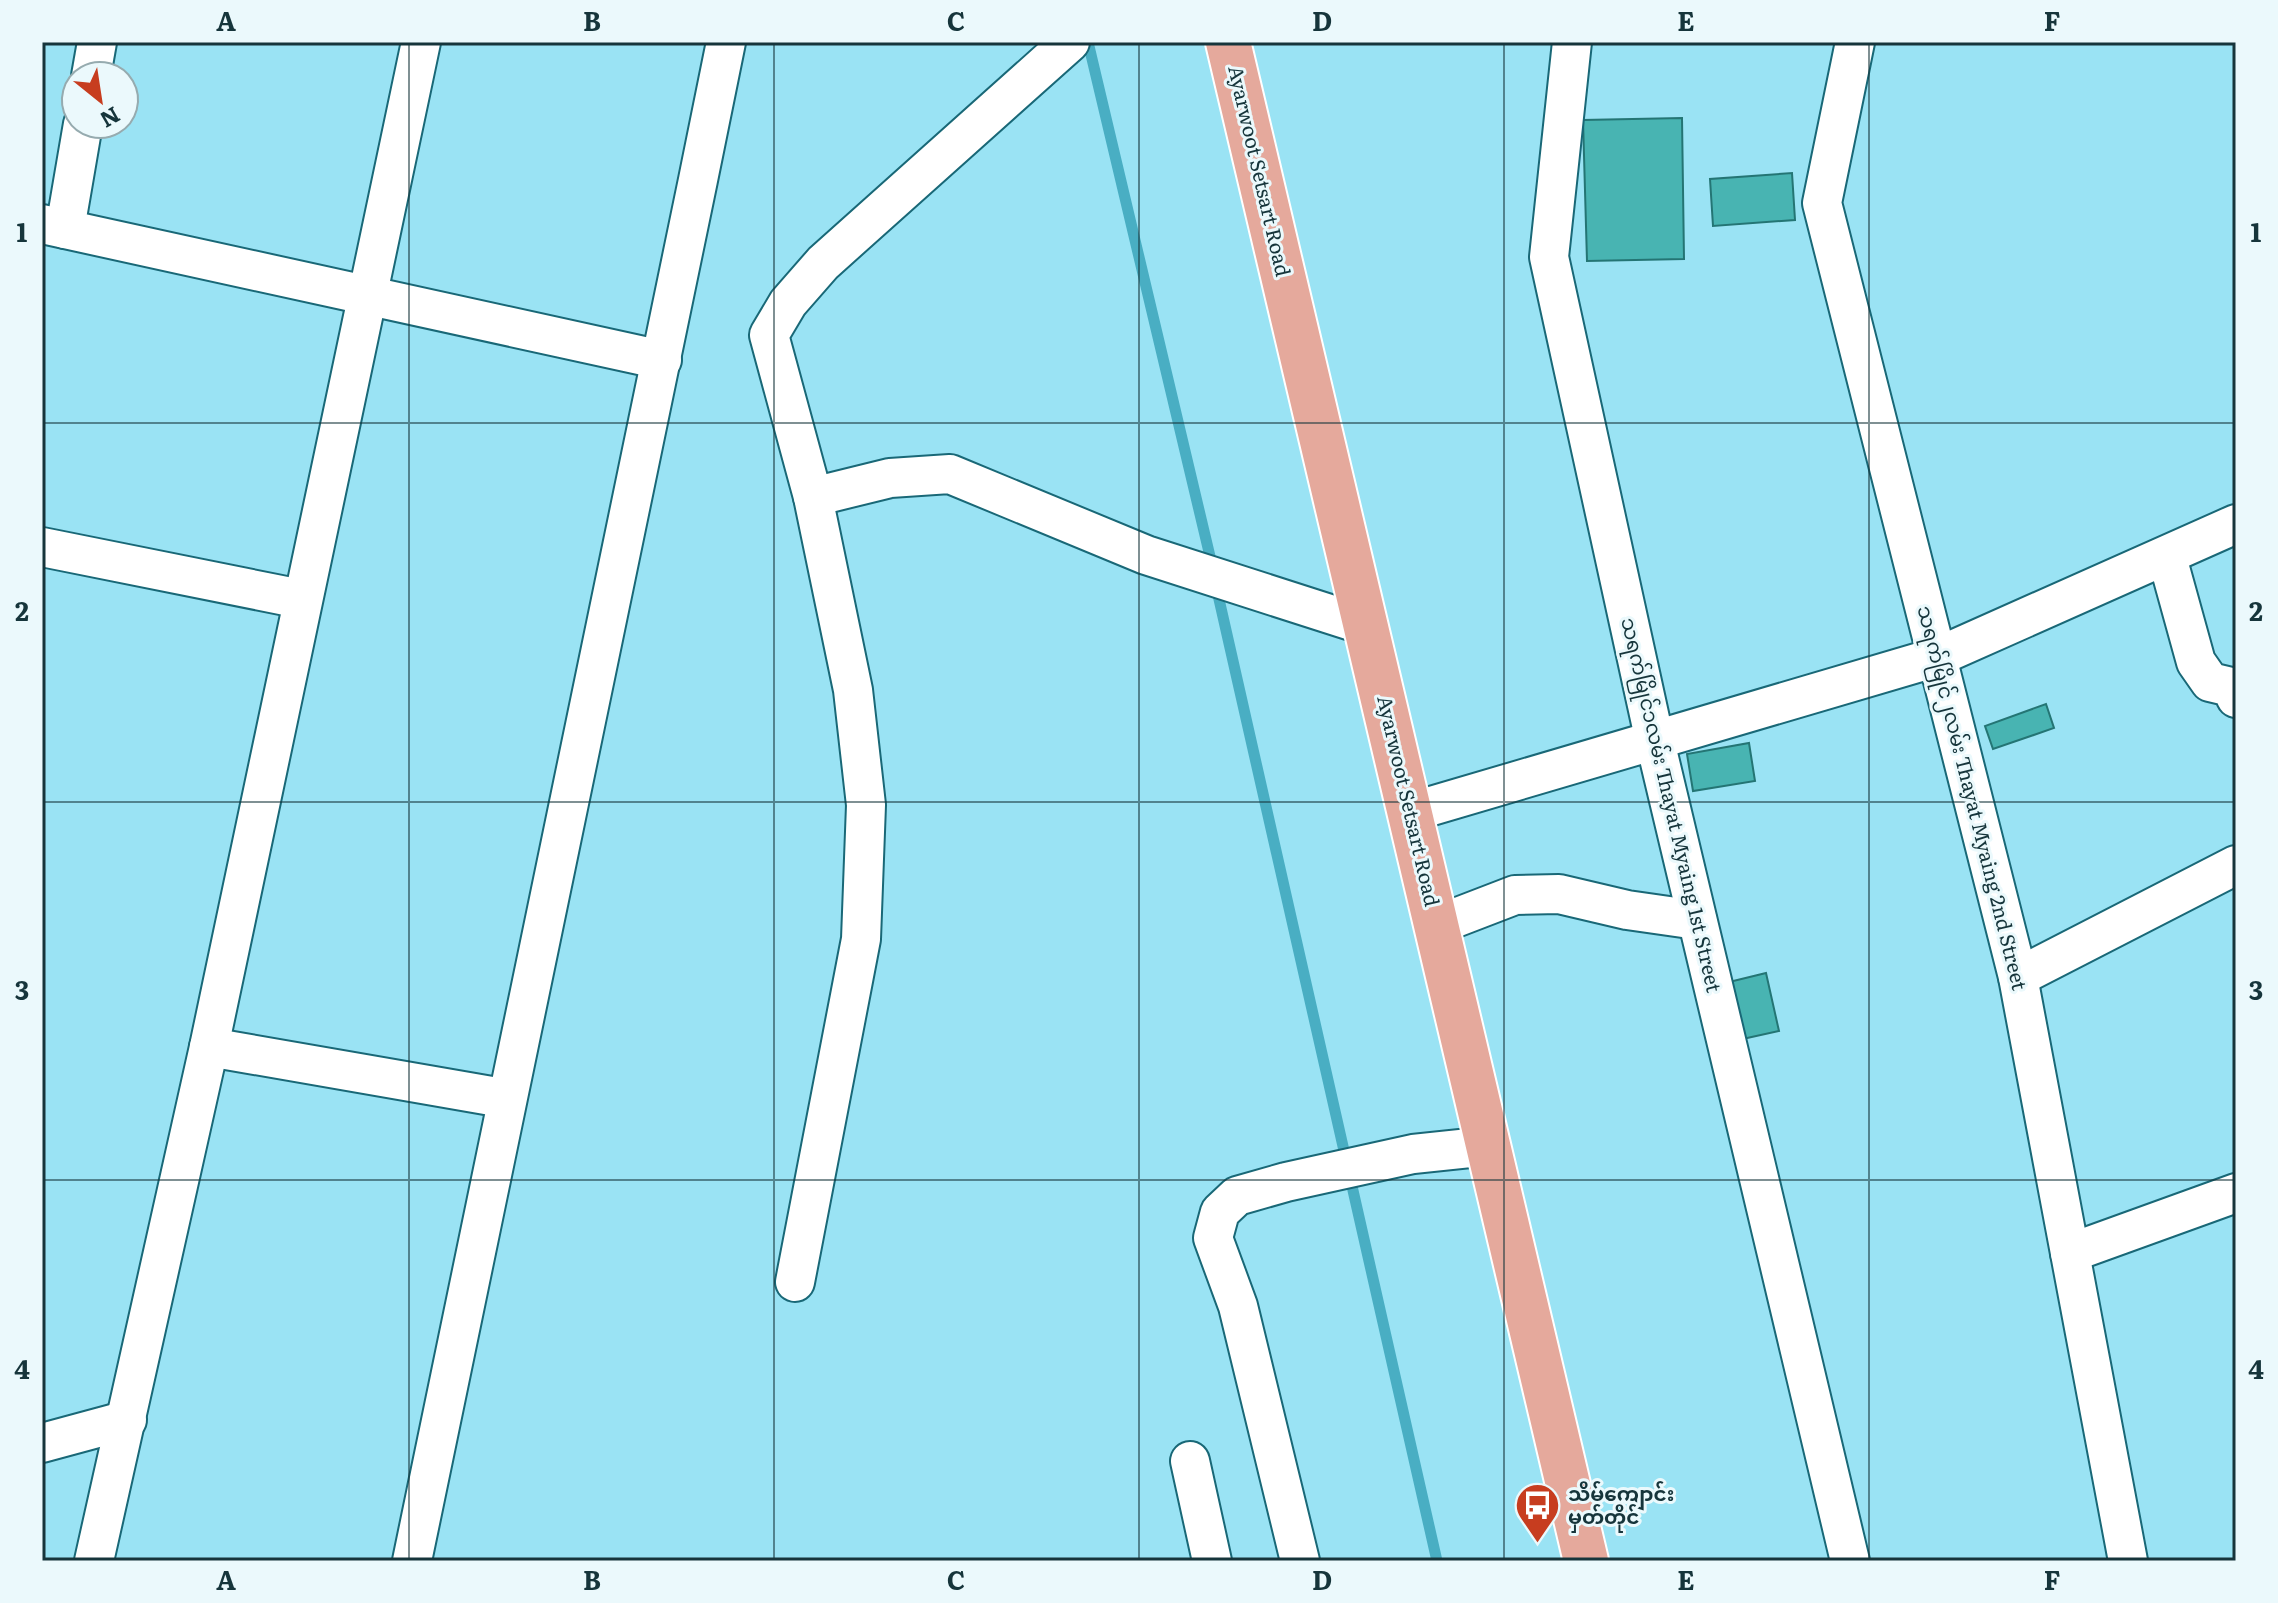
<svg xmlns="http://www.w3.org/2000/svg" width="2278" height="1603" viewBox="0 0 2278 1603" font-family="Literata,'Noto Sans Myanmar',serif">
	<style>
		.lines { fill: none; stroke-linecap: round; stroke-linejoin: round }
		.stream { stroke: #49aec3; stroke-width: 11 }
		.building { fill: #48b4b2; stroke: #247574; stroke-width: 2 }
		.minor-casing { stroke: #196877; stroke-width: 42 }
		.major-casing { stroke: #fff; stroke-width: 48 }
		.minor { stroke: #fff; stroke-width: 38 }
		.major { stroke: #e5a99c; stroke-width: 44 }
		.grid { fill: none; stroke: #16353b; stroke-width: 2; stroke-opacity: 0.55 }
		.labels { text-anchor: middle; stroke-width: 6; stroke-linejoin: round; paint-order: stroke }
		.street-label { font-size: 20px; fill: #16353b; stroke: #ebf9fc }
		.poi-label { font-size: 20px; font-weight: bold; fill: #16353b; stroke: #ebf9fc; text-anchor: start }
		.neatline { fill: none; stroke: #16353b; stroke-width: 3 }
		.grid-label { font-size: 26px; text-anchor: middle; font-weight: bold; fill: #16353b }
	</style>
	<rect width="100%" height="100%" fill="#9ae3f4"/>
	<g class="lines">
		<g class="stream">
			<polyline points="1088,42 1213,569"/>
			<polyline points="1216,586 1437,1561"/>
		</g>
	</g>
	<g class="building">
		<polygon points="1682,118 1684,259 1587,261 1583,120"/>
		<polygon points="1792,173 1795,220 1713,226 1710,179"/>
		<polygon points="2046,704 2054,728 1993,749 1985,726"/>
		<polygon points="1749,743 1755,781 1693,791 1687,754"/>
		<polygon points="1766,973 1779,1031 1738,1040 1725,983"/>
	</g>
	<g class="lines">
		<defs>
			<g id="minor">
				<polyline points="1572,42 1549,257 1654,737 1850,1561"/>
				<polyline points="1855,42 1822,203 2018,977 2128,1561"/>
				<polyline points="91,76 97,42"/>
				<polyline points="42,224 662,360"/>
				<polyline points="65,229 83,124"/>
				<polyline points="813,497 890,478 950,474 1146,555 1367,626"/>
				<polyline points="42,547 301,599"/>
				<polyline points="2167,557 2196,662 2210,682 2231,687 2236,698"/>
				<polyline points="1411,812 1937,657 2236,524"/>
				<polyline points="1437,925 1515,895 1559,894 1627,910 1697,920"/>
				<polyline points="2018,977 2236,865"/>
				<polyline points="209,1047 503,1098"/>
				<polyline points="2070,1253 2236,1193"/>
				<polyline points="795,1282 861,939 866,805 853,690 813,497 769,335 788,303 823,263 1070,42"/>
				<polyline points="42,1443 127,1420"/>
				<polyline points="1190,1461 1212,1561"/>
				<polyline points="94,1561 209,1047 421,42"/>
				<path d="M412,1561c100,-507 212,-1012 314,-1519"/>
				<polyline points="1300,1561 1238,1306 1213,1238 1220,1212 1237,1196 1286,1182 1413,1154 1489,1146"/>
			</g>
			<polyline id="major" points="1228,42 1586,1561"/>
		</defs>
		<use href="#minor" class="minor-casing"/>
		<use href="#major" class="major-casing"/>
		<use href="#minor" class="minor"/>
		<use href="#major" class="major"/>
	</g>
	<path class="grid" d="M409,42v1519M774,42v1519M1139,42v1519M1504,42v1519M1869,42v1519M42,423h2194M42,802h2194M42,1180h2194"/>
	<defs>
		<symbol id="bus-pin" viewBox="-11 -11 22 30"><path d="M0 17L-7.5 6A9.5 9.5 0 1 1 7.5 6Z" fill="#c73d1f" stroke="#ebf9fc"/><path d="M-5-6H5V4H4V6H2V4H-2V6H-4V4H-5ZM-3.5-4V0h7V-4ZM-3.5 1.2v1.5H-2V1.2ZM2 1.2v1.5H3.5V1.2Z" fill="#fff"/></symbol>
	</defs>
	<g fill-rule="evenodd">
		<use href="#bus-pin" x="1512" y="1480" width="51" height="69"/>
	</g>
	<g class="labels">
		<g class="street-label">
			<text transform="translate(1259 171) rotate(77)" y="7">Ayarwoot Setsart Road</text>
			<text transform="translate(1972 798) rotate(76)" y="7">သရက်မြိုင်၂လမ်း Thayat Myaing 2nd Street</text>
			<text transform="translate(1408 801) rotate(77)" y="7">Ayarwoot Setsart Road</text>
			<text transform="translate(1671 805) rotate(77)" y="7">သရက်မြိုင်၁လမ်း Thayat Myaing 1st Street</text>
		</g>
		<g class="poi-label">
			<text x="1568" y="1501">သိမ်ကျောင်း<tspan x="1568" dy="23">မှတ်တိုင်</tspan></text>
		</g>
	</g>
	<rect width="2278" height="1603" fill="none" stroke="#ebf9fc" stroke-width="88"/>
	<g transform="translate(100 100) rotate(150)"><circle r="38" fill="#ebf9fc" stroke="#96abaf" stroke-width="2"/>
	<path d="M0-6L14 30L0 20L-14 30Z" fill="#c73d1f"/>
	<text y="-12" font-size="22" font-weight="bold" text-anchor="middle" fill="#16353b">N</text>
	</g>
	<rect x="44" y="44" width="2190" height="1515" class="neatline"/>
	<g class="grid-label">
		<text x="226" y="31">A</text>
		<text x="592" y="31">B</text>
		<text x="956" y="31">C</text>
		<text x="1322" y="31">D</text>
		<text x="1686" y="31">E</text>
		<text x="2052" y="31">F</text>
		<text x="22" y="242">1</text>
		<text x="2256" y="242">1</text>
		<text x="22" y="621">2</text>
		<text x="2256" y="621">2</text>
		<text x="22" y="1000">3</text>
		<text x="2256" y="1000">3</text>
		<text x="22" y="1379">4</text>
		<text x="2256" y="1379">4</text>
		<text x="226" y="1590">A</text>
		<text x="592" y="1590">B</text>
		<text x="956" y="1590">C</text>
		<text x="1322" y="1590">D</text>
		<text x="1686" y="1590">E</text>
		<text x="2052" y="1590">F</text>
	</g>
</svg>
